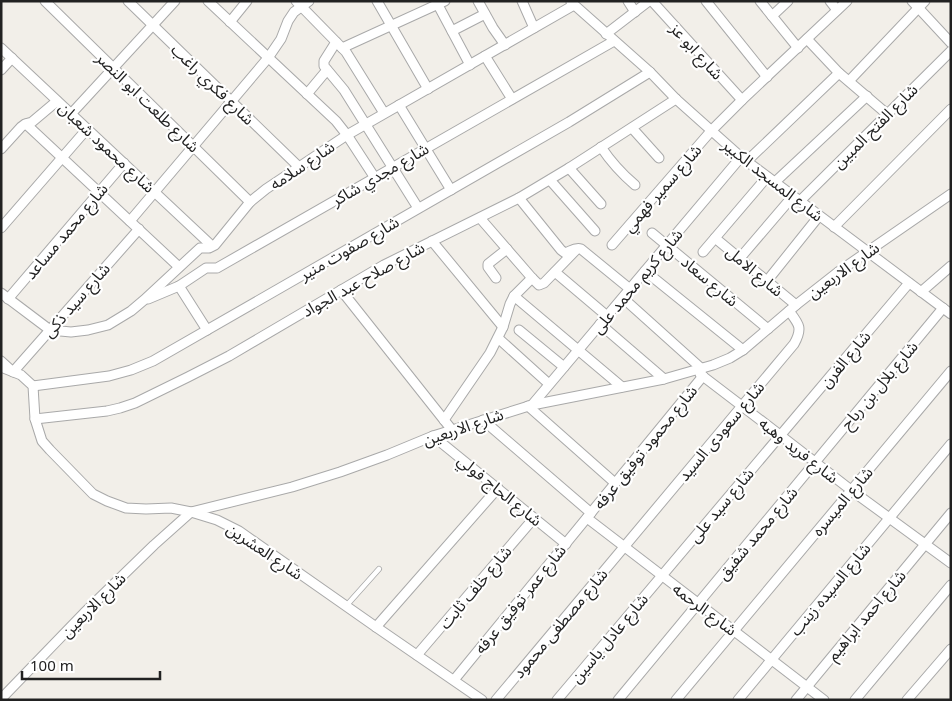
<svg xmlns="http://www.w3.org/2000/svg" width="952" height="701" viewBox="0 0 952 701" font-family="'Noto Sans','Noto Sans Arabic',sans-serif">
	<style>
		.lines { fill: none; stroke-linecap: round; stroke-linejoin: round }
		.service-casing { stroke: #a9a9a9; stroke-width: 6 }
		.minor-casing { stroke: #a9a9a9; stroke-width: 11 }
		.service { stroke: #fff; stroke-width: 4.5 }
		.minor { stroke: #fff; stroke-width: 9 }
		.labels { text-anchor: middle; stroke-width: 4.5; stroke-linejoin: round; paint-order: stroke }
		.street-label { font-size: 16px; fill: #222; stroke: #fff }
	</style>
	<rect width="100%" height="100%" fill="#f2efe9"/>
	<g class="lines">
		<defs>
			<polyline id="service" points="346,606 379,569"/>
			<g id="minor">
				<polyline points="45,1 250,202"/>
				<polyline points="128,1 299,167"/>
				<polyline points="208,1 336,121 347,135 375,178"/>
				<polyline points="296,1 346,52 384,113"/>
				<polyline points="377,1 428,89"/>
				<polyline points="478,1 493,28 505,45"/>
				<polyline points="522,1 534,28"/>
				<polyline points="628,1 635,12"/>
				<polyline points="652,1 742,100"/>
				<polyline points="706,1 767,77"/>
				<polyline points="760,1 798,48"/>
				<polyline points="830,1 837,10"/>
				<polyline points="912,1 951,43"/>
				<polyline points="571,2 650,72 676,99 741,157 951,314"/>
				<polyline points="438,5 470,65"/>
				<polyline points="772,16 788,1"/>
				<polyline points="230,22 247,1"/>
				<polyline points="452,31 485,14"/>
				<polyline points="606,34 649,1"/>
				<polyline points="807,39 839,73 887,114"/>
				<polyline points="336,42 324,61 324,66 344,90 418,208"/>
				<polyline points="1,48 212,246"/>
				<polyline points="342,48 445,1"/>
				<polyline points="485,56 512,99"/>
				<polyline points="1,70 12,58"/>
				<polyline points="849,81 925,1"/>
				<polyline points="307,94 327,70"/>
				<polyline points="399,105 451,190"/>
				<polyline points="71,114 175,1"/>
				<polyline points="26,124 179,267"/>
				<polyline points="632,128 659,158"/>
				<path d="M601,147c10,15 21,27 34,38"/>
				<polyline points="1,149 21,127 25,124 32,122 57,101"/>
				<polyline points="747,161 839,73"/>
				<polyline points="569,168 601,204"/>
				<polyline points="550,180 595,231"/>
				<polyline points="775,182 867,96"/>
				<path d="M519,198l42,52 4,3c6,-2 10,-6 16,-4l49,40"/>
				<polyline points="800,201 951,51"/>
				<polyline points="480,218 532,278 539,285 544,283 576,250"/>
				<polyline points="130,221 268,58 281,39 288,21 294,12 309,1"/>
				<polyline points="834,227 951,109"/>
				<polyline points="1,228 87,129"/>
				<polyline points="652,233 768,329"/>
				<polyline points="715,238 796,305"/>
				<polyline points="432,241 503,327"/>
				<polyline points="612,245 711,131 742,100 847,1"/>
				<polyline points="703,252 767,177"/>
				<polyline points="740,258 793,196"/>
				<polyline points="645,271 743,350"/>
				<polyline points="555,272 607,316"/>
				<polyline points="496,278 488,267 488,264 507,249"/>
				<polyline points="767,281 819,216"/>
				<polyline points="179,286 207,330"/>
				<polyline points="341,290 452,430"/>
				<polyline points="921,292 951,266"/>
				<polyline points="1,293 50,330 71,332 88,330 108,325 131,311 144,300 200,248 209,248 215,245 250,202 266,189 347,135 574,5"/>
				<polyline points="514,296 622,387"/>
				<polyline points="623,298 702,369"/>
				<polyline points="8,299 124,163"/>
				<polyline points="148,299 179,286 206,268 217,268 614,41"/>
				<polyline points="600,324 664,379"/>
				<polyline points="519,330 564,367"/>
				<polyline points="498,338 549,384"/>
				<polyline points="1,361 13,372 139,229"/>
				<polyline points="1,367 21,375 33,386 35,419 42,441 50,450 93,494 107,501 126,508 146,509 171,508 191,512 217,520 239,531 376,627 482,700"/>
				<polyline points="700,374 780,435 851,490 951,563"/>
				<polyline points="33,386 109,376 131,370 153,361 569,122 650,72"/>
				<polyline points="532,405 741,157"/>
				<polyline points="528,406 615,483"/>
				<polyline points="35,419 107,411 120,408 135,403 188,377 229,356 384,265 519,198 569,168 676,99"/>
				<polyline points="444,420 490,353 503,327 510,304 514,296 532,278"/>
				<polyline points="483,420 591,513"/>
				<polyline points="433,436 566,544"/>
				<polyline points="587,518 824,700"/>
				<polyline points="376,627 498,488"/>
				<polyline points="417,655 534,518"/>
				<polyline points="454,680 703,376"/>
				<polyline points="1,699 84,613 154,545 191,512 292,487 340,472 387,455 433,436 532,405 664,379 713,365 730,358 743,350 796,305 838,272 951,194"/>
				<path d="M496,700l246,-294 52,-62c9,-16 5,-20 -5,-33"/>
				<polyline points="557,700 909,283"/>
				<polyline points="618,700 943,308"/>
				<polyline points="676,700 951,371"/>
				<polyline points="738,700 951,444"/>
				<polyline points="796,700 951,513"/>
				<polyline points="855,700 951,585"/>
				<polyline points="907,700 951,649"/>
			</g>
		</defs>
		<use href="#service" class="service-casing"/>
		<use href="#minor" class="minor-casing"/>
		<use href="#service" class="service"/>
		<use href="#minor" class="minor"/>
	</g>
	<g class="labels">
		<g class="street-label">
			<text transform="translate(697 51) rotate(48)" y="6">شارع ابو عز</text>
			<text transform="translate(213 84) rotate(44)" y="6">شارع فكري راغب</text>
			<text transform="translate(148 102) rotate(44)" y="6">شارع طلعت ابو النصر</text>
			<text transform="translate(875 126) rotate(-45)" y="6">شارع الفتح المبين</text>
			<text transform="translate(107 147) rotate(43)" y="6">شارع محمود شعبان</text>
			<text transform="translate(302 165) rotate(-34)" y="6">شارع سلامه</text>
			<text transform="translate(380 174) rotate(-30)" y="6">شارع مجدي شاكر</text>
			<text transform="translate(773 180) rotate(38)" y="6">شارع المسجد الكبير</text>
			<text transform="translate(662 188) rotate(-49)" y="6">شارع سمير فهمي</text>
			<text transform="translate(66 231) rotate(-50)" y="6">شارع محمد مساعد</text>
			<text transform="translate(349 248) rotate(-30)" y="6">شارع صفوت منير</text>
			<text transform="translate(843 270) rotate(-36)" y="6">شارع الاربعين</text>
			<text transform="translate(755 271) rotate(40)" y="6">شارع الامل</text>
			<text transform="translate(363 279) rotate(-29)" y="6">شارع صلاح عبد الجواد</text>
			<text transform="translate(637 281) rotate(-50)" y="6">شارع كريم محمد على</text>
			<text transform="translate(710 281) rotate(40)" y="6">شارع سعاد</text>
			<text transform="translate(76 300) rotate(-49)" y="6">شارع سيد ذكى</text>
			<text transform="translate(845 359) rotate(-50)" y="6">شارع الفرن</text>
			<text transform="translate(879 385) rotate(-50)" y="6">شارع بلال بن رباح</text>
			<text transform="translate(463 427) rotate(-19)" y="6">شارع الاربعين</text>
			<text transform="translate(721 431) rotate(-50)" y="6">شارع سعودى السيد</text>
			<text transform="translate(645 447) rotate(-51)" y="6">شارع محمود توفيق عرفه</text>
			<text transform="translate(799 450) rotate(38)" y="6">شارع فريد وهبه</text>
			<text transform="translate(500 490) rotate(39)" y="6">شارع الحاج فولي</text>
			<text transform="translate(842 501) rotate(-50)" y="6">شارع الميسره</text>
			<text transform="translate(721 505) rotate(-50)" y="6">شارع سيد على</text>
			<text transform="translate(757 533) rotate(-50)" y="6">شارع محمد شفيق</text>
			<text transform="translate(265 551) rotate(34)" y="6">شارع العشرين</text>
			<text transform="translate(475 587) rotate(-50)" y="6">شارع خلف ثابت</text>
			<text transform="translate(830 589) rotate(-50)" y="6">شارع السيده زينب</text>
			<text transform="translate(520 599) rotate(-51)" y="6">شارع عمر توفيق عرفه</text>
			<text transform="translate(93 605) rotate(-45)" y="6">شارع الاربعين</text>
			<text transform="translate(705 609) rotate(37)" y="6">شارع الرحمه</text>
			<text transform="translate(866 615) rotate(-50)" y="6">شارع احمد ابراهيم</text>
			<text transform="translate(560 623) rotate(-50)" y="6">شارع مصطفى محمود</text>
			<text transform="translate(609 638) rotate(-50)" y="6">شارع عادل ياسين</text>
		</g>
	</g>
	<rect width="952" height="701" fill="none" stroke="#222222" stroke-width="5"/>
	<path d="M22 671v8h138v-8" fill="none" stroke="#222222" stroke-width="2.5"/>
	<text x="30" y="671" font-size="15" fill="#222222" stroke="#ffffff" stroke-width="4" paint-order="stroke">100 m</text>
</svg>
